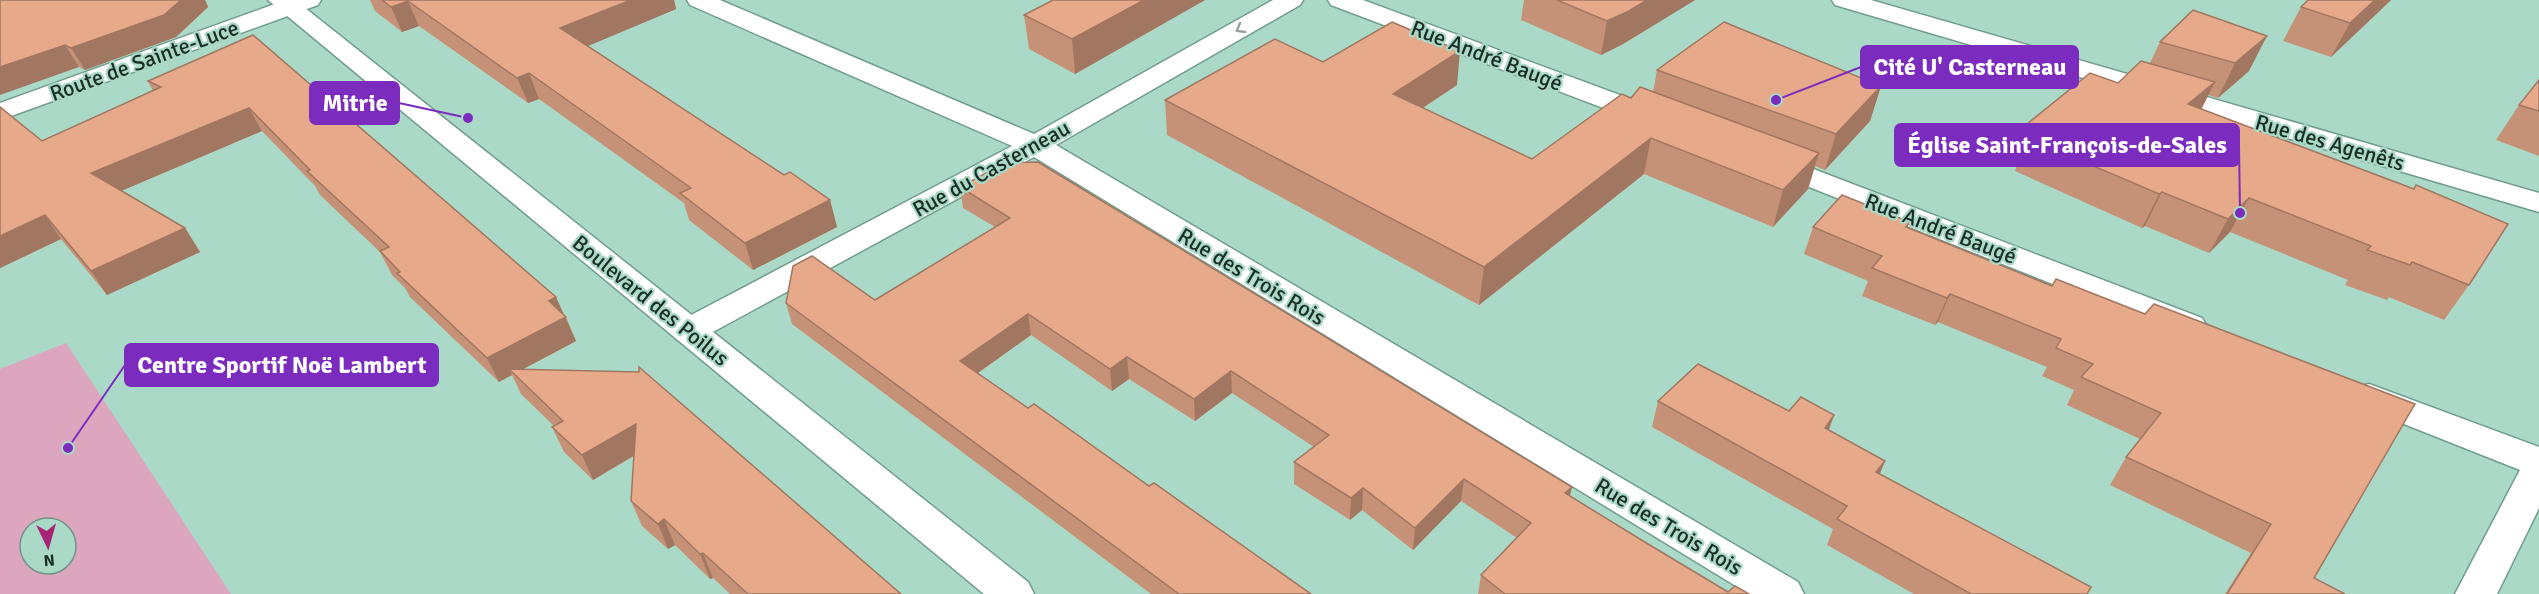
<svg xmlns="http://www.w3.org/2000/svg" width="2539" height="594" viewBox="0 0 2539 594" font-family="Signika,sans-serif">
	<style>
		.green { fill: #dca6bf; fill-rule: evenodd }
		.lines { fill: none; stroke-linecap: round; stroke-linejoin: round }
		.minor-casing { stroke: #719d8c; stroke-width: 3 }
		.tertiary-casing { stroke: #719d8c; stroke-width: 3 }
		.primary-casing { stroke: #719d8c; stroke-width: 3 }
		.minor { fill: #fff; fill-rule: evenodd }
		.tertiary { fill: #fff; fill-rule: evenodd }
		.primary { fill: #fff; fill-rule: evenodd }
		.wall { fill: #c69277 }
		.shaded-wall { fill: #a17761 }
		.building { fill: #e6aa8a; stroke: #a17761; stroke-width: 1.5 }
		.oneway { stroke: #98a09d }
		.labels { text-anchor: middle; stroke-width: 4.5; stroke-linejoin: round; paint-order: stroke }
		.street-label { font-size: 22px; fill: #1a2d26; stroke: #abd9c7 }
		.leader { fill: none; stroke: #7b2cbf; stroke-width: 2 }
		.callout-dot { fill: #7b2cbf; stroke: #abd9c7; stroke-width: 2 }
		.callout { fill: #7b2cbf; stroke: #7b2cbf; stroke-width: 2 }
		.callout-label { font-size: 24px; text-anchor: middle; font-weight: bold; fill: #fff }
	</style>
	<rect width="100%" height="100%" fill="#abd9c7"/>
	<path class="green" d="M66,343l165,251h-231v-225zM30,528h36v36h-36z"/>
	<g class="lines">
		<defs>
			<g id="minor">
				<polygon points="687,0 720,0 1034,134 1273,0 1303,0 1300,5 1056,145 1798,582 1804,594 1749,594 1034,157 700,339 688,342 676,339 671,331 676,323 1012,146 690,5"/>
				<polygon points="1328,0 1363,0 1663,111 1667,117 1663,123 1653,125 1643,123 1331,5"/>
				<polygon points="1832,0 1871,0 2539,193 2539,212 1835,5"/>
				<polygon points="1769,152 2202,318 2207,326 2202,334 2190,337 2178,334 1759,167 1754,161 1759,155"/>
				<polygon points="2369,384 2539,447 2539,508 2497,594 2455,594 2520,470 2356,405 2351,396 2356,387"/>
			</g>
			<polygon id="tertiary" points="286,0 321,0 318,5 0,120 0,103"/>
			<polygon id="primary" points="268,0 295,0 1028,582 1034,594 984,594"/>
		</defs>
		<use href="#minor" class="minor-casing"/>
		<use href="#tertiary" class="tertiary-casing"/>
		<use href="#primary" class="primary-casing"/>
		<use href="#minor" class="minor"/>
		<use href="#tertiary" class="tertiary"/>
		<use href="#primary" class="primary"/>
	</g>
	<g class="wall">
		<polygon points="0,0 205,0 208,7 176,37 85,70 79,67"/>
		<polygon points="370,0 674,0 676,9 587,46 784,175 830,200 837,227 753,270 689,220 684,203 539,99 528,103 419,26 402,32 375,11"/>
		<polygon points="1053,0 1205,0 1075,74 1029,49 1024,15"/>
		<polygon points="1524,0 1695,0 1623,44 1601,55 1521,20"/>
		<polygon points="2391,0 2331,57 2283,41 2301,7"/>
		<polygon points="2193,10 2249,71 2218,98 2208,95 2201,109 2469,285 2444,320 2389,297 2387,300 2345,285 2348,280 2230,232 2209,253 2145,226 2142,228 2015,171 2019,159 2013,157 2027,124 2118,83 2150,63 2160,42"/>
		<polygon points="253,35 566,317 576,341 523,369 901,594 730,594 713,578 710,579 675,545 668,549 642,526 631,501 634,456 593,480 564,452 552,427 554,426 521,394 512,375 499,382 410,297 405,288 392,275 380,252 320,195 315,186 262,131 121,191 185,228 200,252 107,295 61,239 0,268 0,107 42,141 153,91 148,81"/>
		<polygon points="1323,62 1457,85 1423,108 1532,159 1631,98 1653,92 1657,70 1881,86 1870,121 1825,170 1815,166 1808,189 1773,227 1644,174 1479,305 1167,135 1165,100"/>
		<polygon points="2539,80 2539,156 2496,140 2519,105"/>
		<polygon points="960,187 1570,496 1643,541 1728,592 1749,594 1478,594 1481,575 1517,538 1461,501 1413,550 1362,510 1350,520 1294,484 1294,462 1314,447 1232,393 1195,421 1129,379 1112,391 1031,335 978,373 1028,408 1311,594 1151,594 792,324 786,303 875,300 995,227 963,208"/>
		<polygon points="1910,222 1907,227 2052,286 2145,314 2314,578 2345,594 2225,594 2251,553 2110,485 2126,457 2140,439 2067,405 2074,390 2042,376 2047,367 1938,322 1935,325 1862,296 1868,281 1804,254 1813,227"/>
		<polygon points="1658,401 1834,415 1829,430 1885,461 1879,474 2087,594 1914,594 1827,545 1833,529 1652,427"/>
	</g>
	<g class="shaded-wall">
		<polygon points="181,0 205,0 208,7 176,37 85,70 71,48"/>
		<polygon points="631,0 674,0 676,9 569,54 560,28"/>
		<polygon points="1144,0 1205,0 1075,74 1072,39"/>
		<polygon points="1647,0 1695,0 1623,44 1601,55 1607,21"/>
		<polygon points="2375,0 2391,0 2331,57 2350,23"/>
		<polygon points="408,1 419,26 402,32 391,7"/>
		<polygon points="2267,36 2249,71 2218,98 2235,63"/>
		<polygon points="65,45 79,67 0,95 0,67"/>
		<polygon points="1460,51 1457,85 1390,129 1393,94"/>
		<polygon points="529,73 539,99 528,103 517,78"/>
		<polygon points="2215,82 2199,114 2188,104"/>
		<polygon points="1881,86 1870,121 1825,170 1836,134"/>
		<polygon points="249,108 262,131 107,197 91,173"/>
		<polygon points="1651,138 1644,174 1479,305 1484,267"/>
		<polygon points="1819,153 1808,189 1773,227 1783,190"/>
		<polygon points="2162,192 2145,226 2142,228 2159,194"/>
		<polygon points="2249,198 2230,232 2209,253 2228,219"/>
		<polygon points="830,200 837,227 753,270 745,243"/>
		<polygon points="45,215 61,239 0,268 0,236"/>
		<polygon points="185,228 200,252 107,295 91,271"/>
		<polygon points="1950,294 1938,322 1935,325 1947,298"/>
		<polygon points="556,297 576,341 514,374 509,369 512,375 499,382 487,358 549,301"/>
		<polygon points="1028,314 1031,335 965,382 960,361"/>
		<polygon points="1127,357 1129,379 1112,391 1110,369"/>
		<polygon points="1231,371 1232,393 1195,421 1194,399"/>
		<polygon points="1834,415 1825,440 1825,428"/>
		<polygon points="636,424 646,448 593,480 582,455"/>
		<polygon points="1885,461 1875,486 1876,472"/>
		<polygon points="1464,479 1461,501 1413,550 1415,528"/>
		<polygon points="1572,487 1567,509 1565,493"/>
		<polygon points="1363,488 1362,510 1350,520 1351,498"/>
		<polygon points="664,519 675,545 668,549 658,524"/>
		<polygon points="703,553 713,578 710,579 700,554"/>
	</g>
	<g class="building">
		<polygon points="0,0 181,0 164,15 71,48 65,45 0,67"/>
		<polygon points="382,0 631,0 560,28 784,175 790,172 830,200 745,243 680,193 691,188 529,73 517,78 408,1 391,7"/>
		<polygon points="1053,0 1144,0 1072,39 1024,15"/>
		<polygon points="1557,0 1647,0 1629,11 1607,21"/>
		<polygon points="2308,0 2375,0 2350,23 2301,7"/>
		<polygon points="2193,10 2267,36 2235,63 2160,42"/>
		<polygon points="1392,22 1460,51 1393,94 1532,159 1622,94 1631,98 1640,87 1819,153 1783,190 1651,138 1484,267 1165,100 1275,39 1323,62"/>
		<polygon points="1724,22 1881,86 1836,134 1657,70"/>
		<polygon points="253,35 556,297 549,301 566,317 487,358 397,273 400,272 380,251 389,247 307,171 310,170 249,108 91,173 185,228 91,271 45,215 0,236 0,107 42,141 161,87 148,81"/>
		<polygon points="2141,61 2215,82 2188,104 2414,189 2416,185 2508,224 2469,285 2412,262 2410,265 2367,250 2371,246 2249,198 2228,219 2162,192 2159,194 2028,138 2039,129 2027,124 2090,73 2118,83"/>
		<polygon points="2539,80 2539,111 2519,105"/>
		<polygon points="1038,162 1572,487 1565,493 1643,541 1728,592 1735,586 1749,594 1505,594 1481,575 1531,523 1464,479 1415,528 1363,488 1351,498 1294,462 1329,435 1231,371 1194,399 1127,357 1110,369 1028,314 960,361 1028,408 1034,404 1149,486 1154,483 1311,594 1179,594 786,303 793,266 812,256 875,300 1010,218 960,187 1004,163"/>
		<polygon points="1842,195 1910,222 1906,227 2052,286 2056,279 2145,314 2154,304 2415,404 2314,578 2345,594 2227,594 2271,524 2126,457 2161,413 2081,377 2093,364 2056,348 2061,339 1950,294 1947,298 1872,268 1882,256 1813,227"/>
		<polygon points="1698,364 1789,411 1801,397 1834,415 1825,428 1885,461 1876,472 2091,587 2087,594 1971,594 1837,519 1847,506 1658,401"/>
		<polygon points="639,367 901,594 748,594 703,553 700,554 664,519 658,524 631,501 636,424 582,455 552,427 563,421 509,369 639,372"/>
	</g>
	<defs><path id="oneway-chevron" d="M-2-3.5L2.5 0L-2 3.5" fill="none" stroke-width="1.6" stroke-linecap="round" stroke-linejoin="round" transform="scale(1.5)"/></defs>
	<use class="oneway" href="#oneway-chevron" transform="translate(1240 29) rotate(150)"/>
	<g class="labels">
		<g class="street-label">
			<text transform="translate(1487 55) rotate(21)" y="8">Rue André Baugé</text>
			<text transform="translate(144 60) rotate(-20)" y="8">Route de Sainte-Luce</text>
			<text transform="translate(2330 142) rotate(16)" y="8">Rue des Agenêts</text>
			<text transform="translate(991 168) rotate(-29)" y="8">Rue du Casterneau</text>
			<text transform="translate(1941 228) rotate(21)" y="8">Rue André Baugé</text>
			<text transform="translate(1252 276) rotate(31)" y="8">Rue des Trois Rois</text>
			<text transform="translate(651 300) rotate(39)" y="8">Boulevard des Poilus</text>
			<text transform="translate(1669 526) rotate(31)" y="8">Rue des Trois Rois</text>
		</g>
	</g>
	<path class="leader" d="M1776 100L1861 67M468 118L399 103M2240 213L2239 145M68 448L125 365"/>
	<g class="callout-dot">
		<circle cx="1776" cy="100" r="6"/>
		<circle cx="468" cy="118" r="6"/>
		<circle cx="2240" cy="213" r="6"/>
		<circle cx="68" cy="448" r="6"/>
	</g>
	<g class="callout">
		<rect x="1861" y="46" width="217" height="42" rx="6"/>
		<rect x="310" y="82" width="89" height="42" rx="6"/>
		<rect x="1895" y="124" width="344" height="42" rx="6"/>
		<rect x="125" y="344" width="313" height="42" rx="6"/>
	</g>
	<g class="callout-label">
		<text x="1970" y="75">Cité U' Casterneau</text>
		<text x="355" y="111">Mitrie</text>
		<text x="2067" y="153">Église Saint-François-de-Sales</text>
		<text x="282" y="373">Centre Sportif Noë Lambert</text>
	</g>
	<g transform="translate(48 546) rotate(175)"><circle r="28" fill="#abd9c7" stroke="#719487" stroke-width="1.5"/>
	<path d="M0-4.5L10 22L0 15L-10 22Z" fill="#a62473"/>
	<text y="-9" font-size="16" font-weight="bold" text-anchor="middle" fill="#1a2d26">N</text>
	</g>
</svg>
